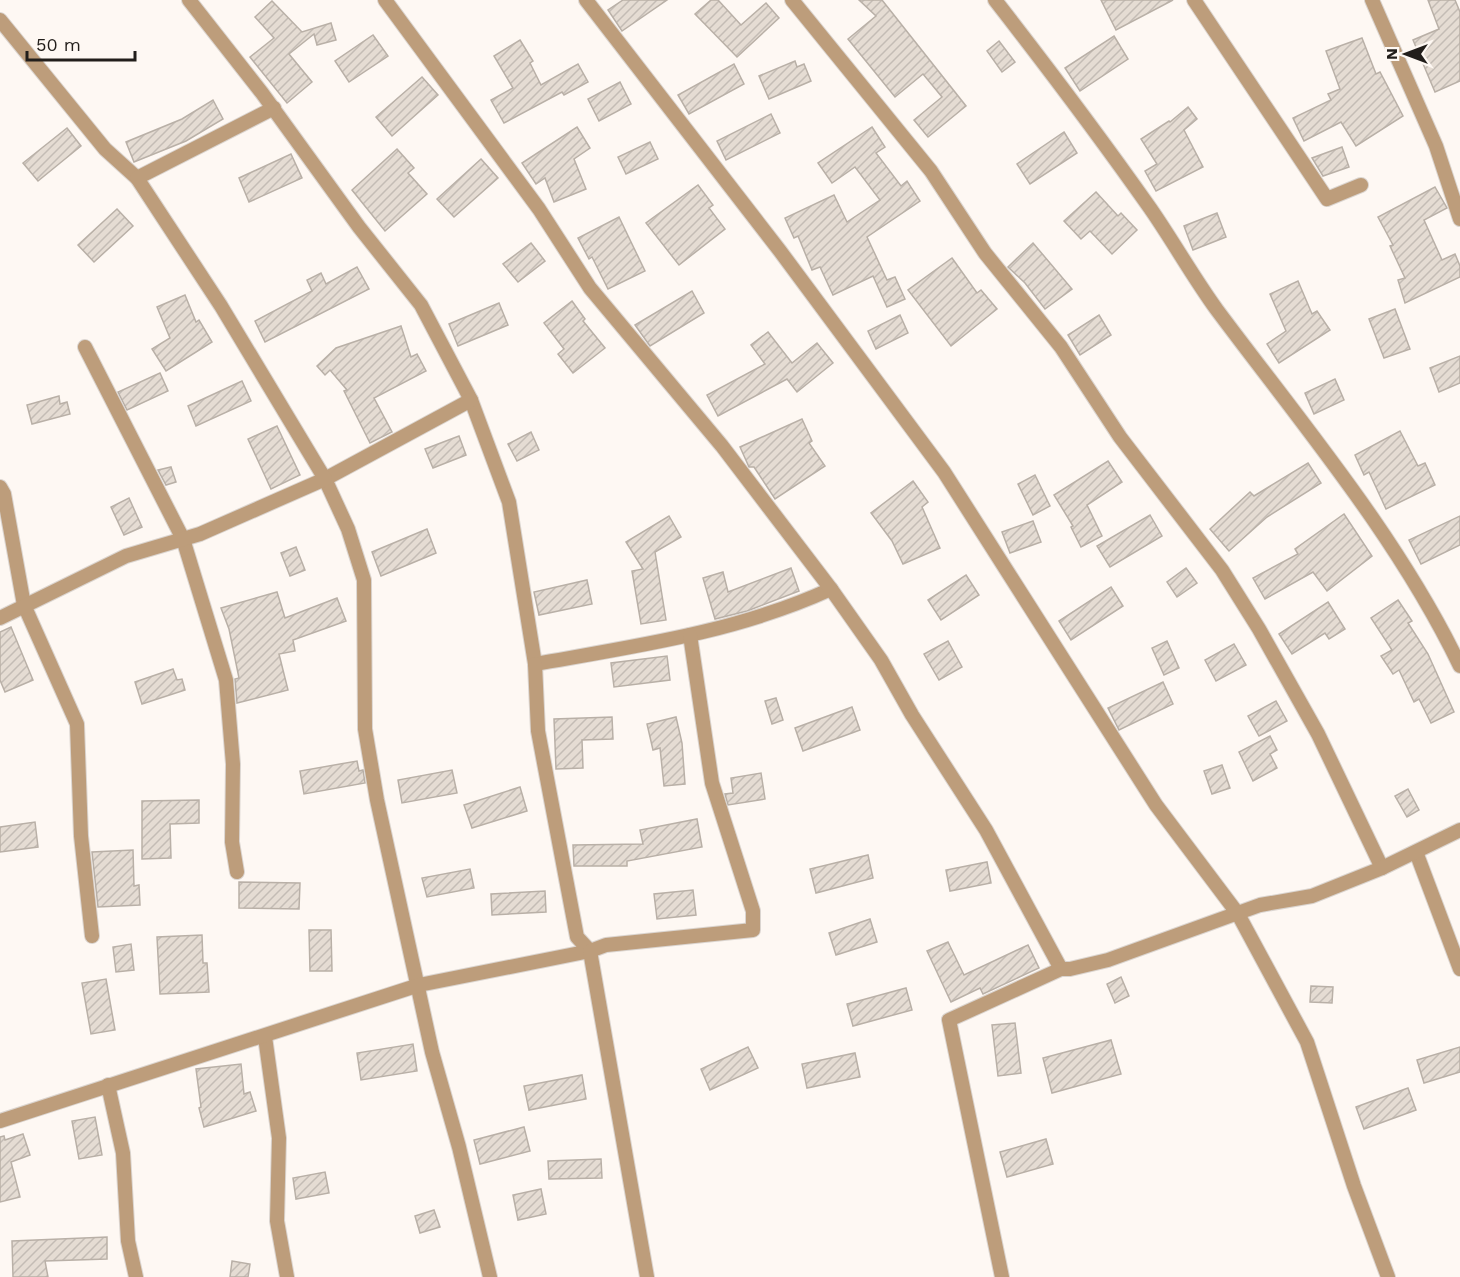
<svg xmlns="http://www.w3.org/2000/svg" width="1460" height="1277" viewBox="0 0 1460 1277" font-family="'Work Sans',sans-serif">
	<style>
		.building { fill: url(#building-hatch); stroke: #b9b0a7; stroke-width: 1.5 }
		.lines { fill: none; stroke-linecap: round; stroke-linejoin: round }
		.street-casing { stroke: #dbd5d0; stroke-width: 16 }
		.street { stroke: #bd9d7b; stroke-width: 14 }
	</style>
	<defs>
		<pattern id="building-hatch" width="6" height="6" patternUnits="userSpaceOnUse" patternTransform="scale(1.5)"><rect width="6" height="6" fill="#e5dcd3"/><path d="M-1 1l2-2M0 6l6-6M5 7l2-2" fill="none" stroke="#c4bcb5"/></pattern>
	</defs>
	<rect width="100%" height="100%" fill="#fef8f3"/>
	<g class="building">
		<polygon points="623,0 667,0 622,31 608,10"/>
		<polygon points="711,0 718,0 741,25 766,3 779,18 737,57 695,14"/>
		<polygon points="859,0 882,0 966,106 928,137 914,120 942,97 923,74 895,97 848,39 876,16"/>
		<polygon points="1101,0 1173,0 1116,30"/>
		<polygon points="1428,0 1455,0 1460,12 1460,81 1435,92 1413,40 1439,29"/>
		<polygon points="272,1 302,32 331,23 336,40 317,45 314,34 289,54 312,82 287,103 250,57 274,38 255,17"/>
		<polygon points="373,35 388,56 349,82 335,61"/>
		<polygon points="1114,36 1128,59 1080,91 1065,68"/>
		<polygon points="1362,38 1376,74 1380,72 1403,116 1356,146 1341,122 1304,141 1293,118 1331,100 1328,94 1340,89 1326,51"/>
		<polygon points="520,40 533,61 530,63 541,85 578,64 588,82 564,95 562,92 504,123 491,100 513,88 494,56"/>
		<polygon points="999,41 1015,62 1002,72 987,51"/>
		<polygon points="795,61 797,67 804,64 811,81 769,99 759,76"/>
		<polygon points="734,64 744,84 689,114 678,95"/>
		<polygon points="422,77 438,95 392,136 376,117"/>
		<polygon points="620,82 631,104 599,121 588,99"/>
		<polygon points="213,100 223,119 186,141 134,162 126,142 182,119"/>
		<polygon points="1188,107 1197,119 1184,130 1203,167 1156,191 1145,171 1157,164 1141,139 1169,121 1170,122"/>
		<polygon points="771,114 780,133 726,160 717,141"/>
		<polygon points="577,127 590,148 574,159 586,189 554,202 545,178 536,184 522,163"/>
		<polygon points="872,127 885,147 876,153 901,186 907,181 920,201 867,237 887,280 895,277 905,299 887,307 873,276 833,295 820,267 812,270 798,236 794,238 785,218 834,195 847,222 880,200 855,167 832,183 818,163"/>
		<polygon points="67,128 81,146 38,181 23,163"/>
		<polygon points="1064,132 1077,153 1030,184 1017,164"/>
		<polygon points="650,142 658,159 626,174 618,157"/>
		<polygon points="1342,147 1349,167 1323,176 1312,158"/>
		<polygon points="397,149 414,168 408,173 427,194 385,231 352,190"/>
		<polygon points="291,154 302,178 249,202 239,178"/>
		<polygon points="481,159 498,178 454,217 437,199"/>
		<polygon points="698,185 713,205 709,208 725,229 679,265 646,223"/>
		<polygon points="1435,187 1447,208 1424,220 1442,260 1455,254 1460,266 1460,277 1405,303 1398,280 1405,278 1390,246 1393,245 1378,217"/>
		<polygon points="1096,192 1118,216 1121,213 1137,230 1112,254 1090,231 1081,239 1064,221"/>
		<polygon points="117,209 133,226 94,262 78,245"/>
		<polygon points="1217,213 1226,237 1193,250 1184,226"/>
		<polygon points="619,217 645,271 608,289 592,257 589,259 578,238"/>
		<polygon points="531,243 545,261 518,282 503,264"/>
		<polygon points="1033,243 1072,289 1045,309 1025,283 1008,267"/>
		<polygon points="952,258 977,293 981,290 997,309 951,346 908,290"/>
		<polygon points="357,267 369,289 265,342 255,321 312,291 307,280 321,273 326,284"/>
		<polygon points="1298,281 1312,314 1317,311 1330,330 1279,363 1267,344 1286,331 1270,294"/>
		<polygon points="692,291 704,313 650,346 635,325"/>
		<polygon points="185,295 196,322 199,320 212,342 166,371 152,349 170,338 157,307"/>
		<polygon points="572,301 585,319 583,321 605,348 573,373 558,354 564,349 544,323"/>
		<polygon points="499,303 508,325 458,346 449,324"/>
		<polygon points="1395,309 1410,349 1384,358 1369,319"/>
		<polygon points="900,315 908,333 876,349 868,331"/>
		<polygon points="1099,315 1111,335 1080,355 1068,335"/>
		<polygon points="401,326 411,357 417,354 426,371 374,398 392,432 370,443 344,391 347,390 330,370 325,375 317,366 336,348"/>
		<polygon points="768,332 792,363 817,343 833,363 797,392 787,379 718,416 707,395 765,364 751,345"/>
		<polygon points="1460,356 1460,383 1439,392 1430,368"/>
		<polygon points="160,373 168,391 127,410 118,392"/>
		<polygon points="1335,379 1344,400 1314,414 1305,393"/>
		<polygon points="242,381 251,401 196,426 188,406"/>
		<polygon points="59,396 60,404 67,402 70,414 32,424 27,405"/>
		<polygon points="802,419 812,441 809,443 825,466 775,499 754,467 749,467 740,447"/>
		<polygon points="277,426 300,475 271,489 248,439"/>
		<polygon points="1400,431 1418,466 1425,463 1435,485 1386,509 1369,472 1364,475 1355,455"/>
		<polygon points="531,432 539,450 517,461 508,444"/>
		<polygon points="459,436 466,455 433,468 425,449"/>
		<polygon points="1108,461 1122,482 1087,505 1102,536 1081,547 1071,527 1073,526 1054,495"/>
		<polygon points="1308,463 1321,483 1267,517 1229,551 1210,529 1250,492 1254,496"/>
		<polygon points="171,467 176,482 166,485 158,470"/>
		<polygon points="1035,475 1050,506 1033,515 1018,484"/>
		<polygon points="913,481 928,502 922,507 940,548 903,564 892,541 871,513"/>
		<polygon points="129,498 142,527 124,535 111,507"/>
		<polygon points="1344,514 1372,556 1327,591 1313,572 1265,599 1253,578 1298,554 1295,549"/>
		<polygon points="1150,515 1162,536 1110,567 1097,546"/>
		<polygon points="669,516 681,537 655,552 666,620 641,624 632,571 643,569 626,542"/>
		<polygon points="1460,516 1460,545 1421,564 1409,540"/>
		<polygon points="1033,521 1041,542 1010,553 1002,532"/>
		<polygon points="427,529 436,553 381,576 372,552"/>
		<polygon points="296,547 305,570 290,576 281,553"/>
		<polygon points="791,568 799,591 747,611 715,619 703,578 723,572 728,592"/>
		<polygon points="1186,568 1197,583 1177,597 1167,582"/>
		<polygon points="966,575 979,595 941,620 928,600"/>
		<polygon points="587,580 592,604 539,615 534,592"/>
		<polygon points="1111,587 1123,606 1071,640 1059,621"/>
		<polygon points="277,592 285,618 337,598 346,621 293,640 295,651 279,654 288,690 237,703 235,679 239,678 229,629 221,608"/>
		<polygon points="1398,600 1412,621 1408,623 1428,654 1454,712 1431,723 1419,699 1414,702 1399,670 1393,674 1381,656 1392,650 1371,618"/>
		<polygon points="1328,602 1345,629 1329,639 1325,633 1292,654 1279,634"/>
		<polygon points="11,627 33,680 5,692 0,680 0,632"/>
		<polygon points="948,641 962,667 939,680 924,654"/>
		<polygon points="1167,641 1179,668 1164,675 1152,648"/>
		<polygon points="1234,644 1246,665 1216,681 1205,660"/>
		<polygon points="667,656 670,680 614,687 611,663"/>
		<polygon points="173,669 177,680 182,679 185,690 142,704 135,682"/>
		<polygon points="1163,682 1173,704 1119,730 1108,708"/>
		<polygon points="776,698 783,720 772,724 765,701"/>
		<polygon points="1276,701 1287,721 1259,736 1248,716"/>
		<polygon points="852,707 860,730 803,751 795,728"/>
		<polygon points="612,717 613,739 582,740 583,768 556,769 554,719"/>
		<polygon points="676,717 682,743 685,784 664,786 660,748 653,750 647,724"/>
		<polygon points="1270,736 1277,750 1270,754 1277,768 1253,781 1239,752"/>
		<polygon points="357,761 359,771 363,770 365,783 304,794 300,771"/>
		<polygon points="1222,765 1230,788 1212,794 1204,771"/>
		<polygon points="452,770 457,793 402,803 398,780"/>
		<polygon points="761,773 765,799 728,805 725,794 733,793 731,778"/>
		<polygon points="520,787 527,811 472,828 464,805"/>
		<polygon points="1408,789 1419,810 1407,817 1395,796"/>
		<polygon points="199,800 199,823 170,824 171,858 142,859 142,801"/>
		<polygon points="697,819 702,847 627,861 627,866 574,866 573,845 643,844 640,830"/>
		<polygon points="35,822 38,847 0,852 0,827"/>
		<polygon points="133,850 134,886 139,885 140,905 98,907 92,852"/>
		<polygon points="868,855 873,878 816,893 810,869"/>
		<polygon points="987,862 991,883 950,891 946,870"/>
		<polygon points="470,869 474,888 427,897 422,878"/>
		<polygon points="239,882 300,883 299,909 239,908"/>
		<polygon points="693,890 696,915 657,919 654,894"/>
		<polygon points="545,891 546,912 492,915 491,894"/>
		<polygon points="870,919 877,942 836,955 829,933"/>
		<polygon points="309,930 331,930 332,971 310,971"/>
		<polygon points="202,935 203,963 207,963 209,992 160,994 157,937"/>
		<polygon points="948,942 964,975 1028,945 1039,968 983,994 980,988 951,1002 927,951"/>
		<polygon points="131,944 134,970 116,972 113,947"/>
		<polygon points="1121,977 1129,996 1115,1003 1107,984"/>
		<polygon points="106,979 115,1030 91,1034 82,983"/>
		<polygon points="1311,986 1333,987 1332,1003 1310,1002"/>
		<polygon points="906,988 912,1010 853,1026 847,1004"/>
		<polygon points="1015,1023 1021,1073 998,1076 992,1025"/>
		<polygon points="1111,1040 1121,1074 1052,1093 1043,1058"/>
		<polygon points="413,1044 417,1071 361,1080 357,1053"/>
		<polygon points="748,1047 758,1068 710,1090 701,1069"/>
		<polygon points="1460,1047 1460,1072 1424,1083 1417,1060"/>
		<polygon points="855,1053 860,1077 807,1088 802,1064"/>
		<polygon points="241,1064 244,1094 250,1092 256,1111 204,1127 199,1108 201,1107 196,1069"/>
		<polygon points="582,1075 586,1099 529,1110 524,1086"/>
		<polygon points="1408,1088 1416,1110 1364,1129 1356,1107"/>
		<polygon points="95,1117 102,1155 79,1159 72,1121"/>
		<polygon points="524,1127 530,1151 480,1164 474,1140"/>
		<polygon points="23,1134 30,1155 11,1162 20,1197 0,1202 0,1137 4,1136 5,1140"/>
		<polygon points="1046,1139 1053,1164 1007,1177 1000,1152"/>
		<polygon points="601,1159 602,1178 549,1179 548,1161"/>
		<polygon points="325,1172 329,1193 296,1199 293,1178"/>
		<polygon points="541,1189 546,1214 518,1220 513,1195"/>
		<polygon points="434,1210 440,1227 420,1233 415,1216"/>
		<polygon points="107,1237 107,1259 45,1261 48,1277 13,1277 12,1241"/>
		<polygon points="232,1261 250,1264 248,1277 230,1277"/>
	</g>
	<g class="lines">
		<defs>
			<g id="street">
				<path d="M189,0l73,93 97,134 62,78 50,95 38,102 26,162c101,-18 202,-32 296,-75"/>
				<polyline points="385,0 539,209 590,288 722,446 831,589 881,660 912,715 986,830 1061,969"/>
				<polyline points="586,0 780,251 944,472 1156,805 1238,914 1307,1042 1354,1186 1388,1277"/>
				<polyline points="792,0 931,171 985,253 1061,347 1120,437 1222,570 1259,629 1318,734 1382,868"/>
				<path d="M995,0c53,68 105,137 155,208 23,33 43,69 67,102 85,114 181,227 243,356"/>
				<polyline points="1194,0 1327,199 1361,185"/>
				<polyline points="1372,0 1436,146 1460,219"/>
				<polyline points="0,20 105,149 137,178"/>
				<polyline points="85,347 183,539 226,680 233,764 232,842 237,872"/>
				<polyline points="471,400 325,479 348,529 364,580 365,729 377,800 432,1052 459,1147 490,1277"/>
				<polyline points="0,487 4,494 24,605 77,724 81,836 92,936"/>
				<polyline points="0,618 126,556 200,534 325,479 221,306 137,178 274,108"/>
				<polyline points="1416,852 1460,969"/>
				<polyline points="265,1037 279,1138 277,1221 287,1277"/>
				<polyline points="108,1085 123,1153 128,1241 136,1277"/>
				<polyline points="0,1121 419,985 590,951 577,937 538,731 535,664"/>
				<polyline points="647,1277 590,951 606,945 753,930 753,911 712,783 690,635"/>
				<polyline points="1002,1277 949,1020 1061,969 1070,969 1108,960 1260,905 1312,896 1382,868 1460,830"/>
			</g>
		</defs>
		<use href="#street" class="street-casing"/>
		<use href="#street" class="street"/>
	</g>
	<g transform="translate(1406 54) rotate(270)" stroke="#fef8f3" stroke-width="4.5" paint-order="stroke">
	<path d="M0-4.5L10 22L0 15L-10 22Z" fill="#221e1b"/>
	<text y="-9" font-size="16" font-weight="bold" text-anchor="middle" fill="#221e1b">N</text>
	</g>
	<path d="M27 51v9h108v-9" fill="none" stroke="#221e1b" stroke-width="3"/>
	<text x="36" y="51" font-size="18" fill="#221e1b" stroke="#fef8f3" stroke-width="4.5" paint-order="stroke">50 m</text>
</svg>
